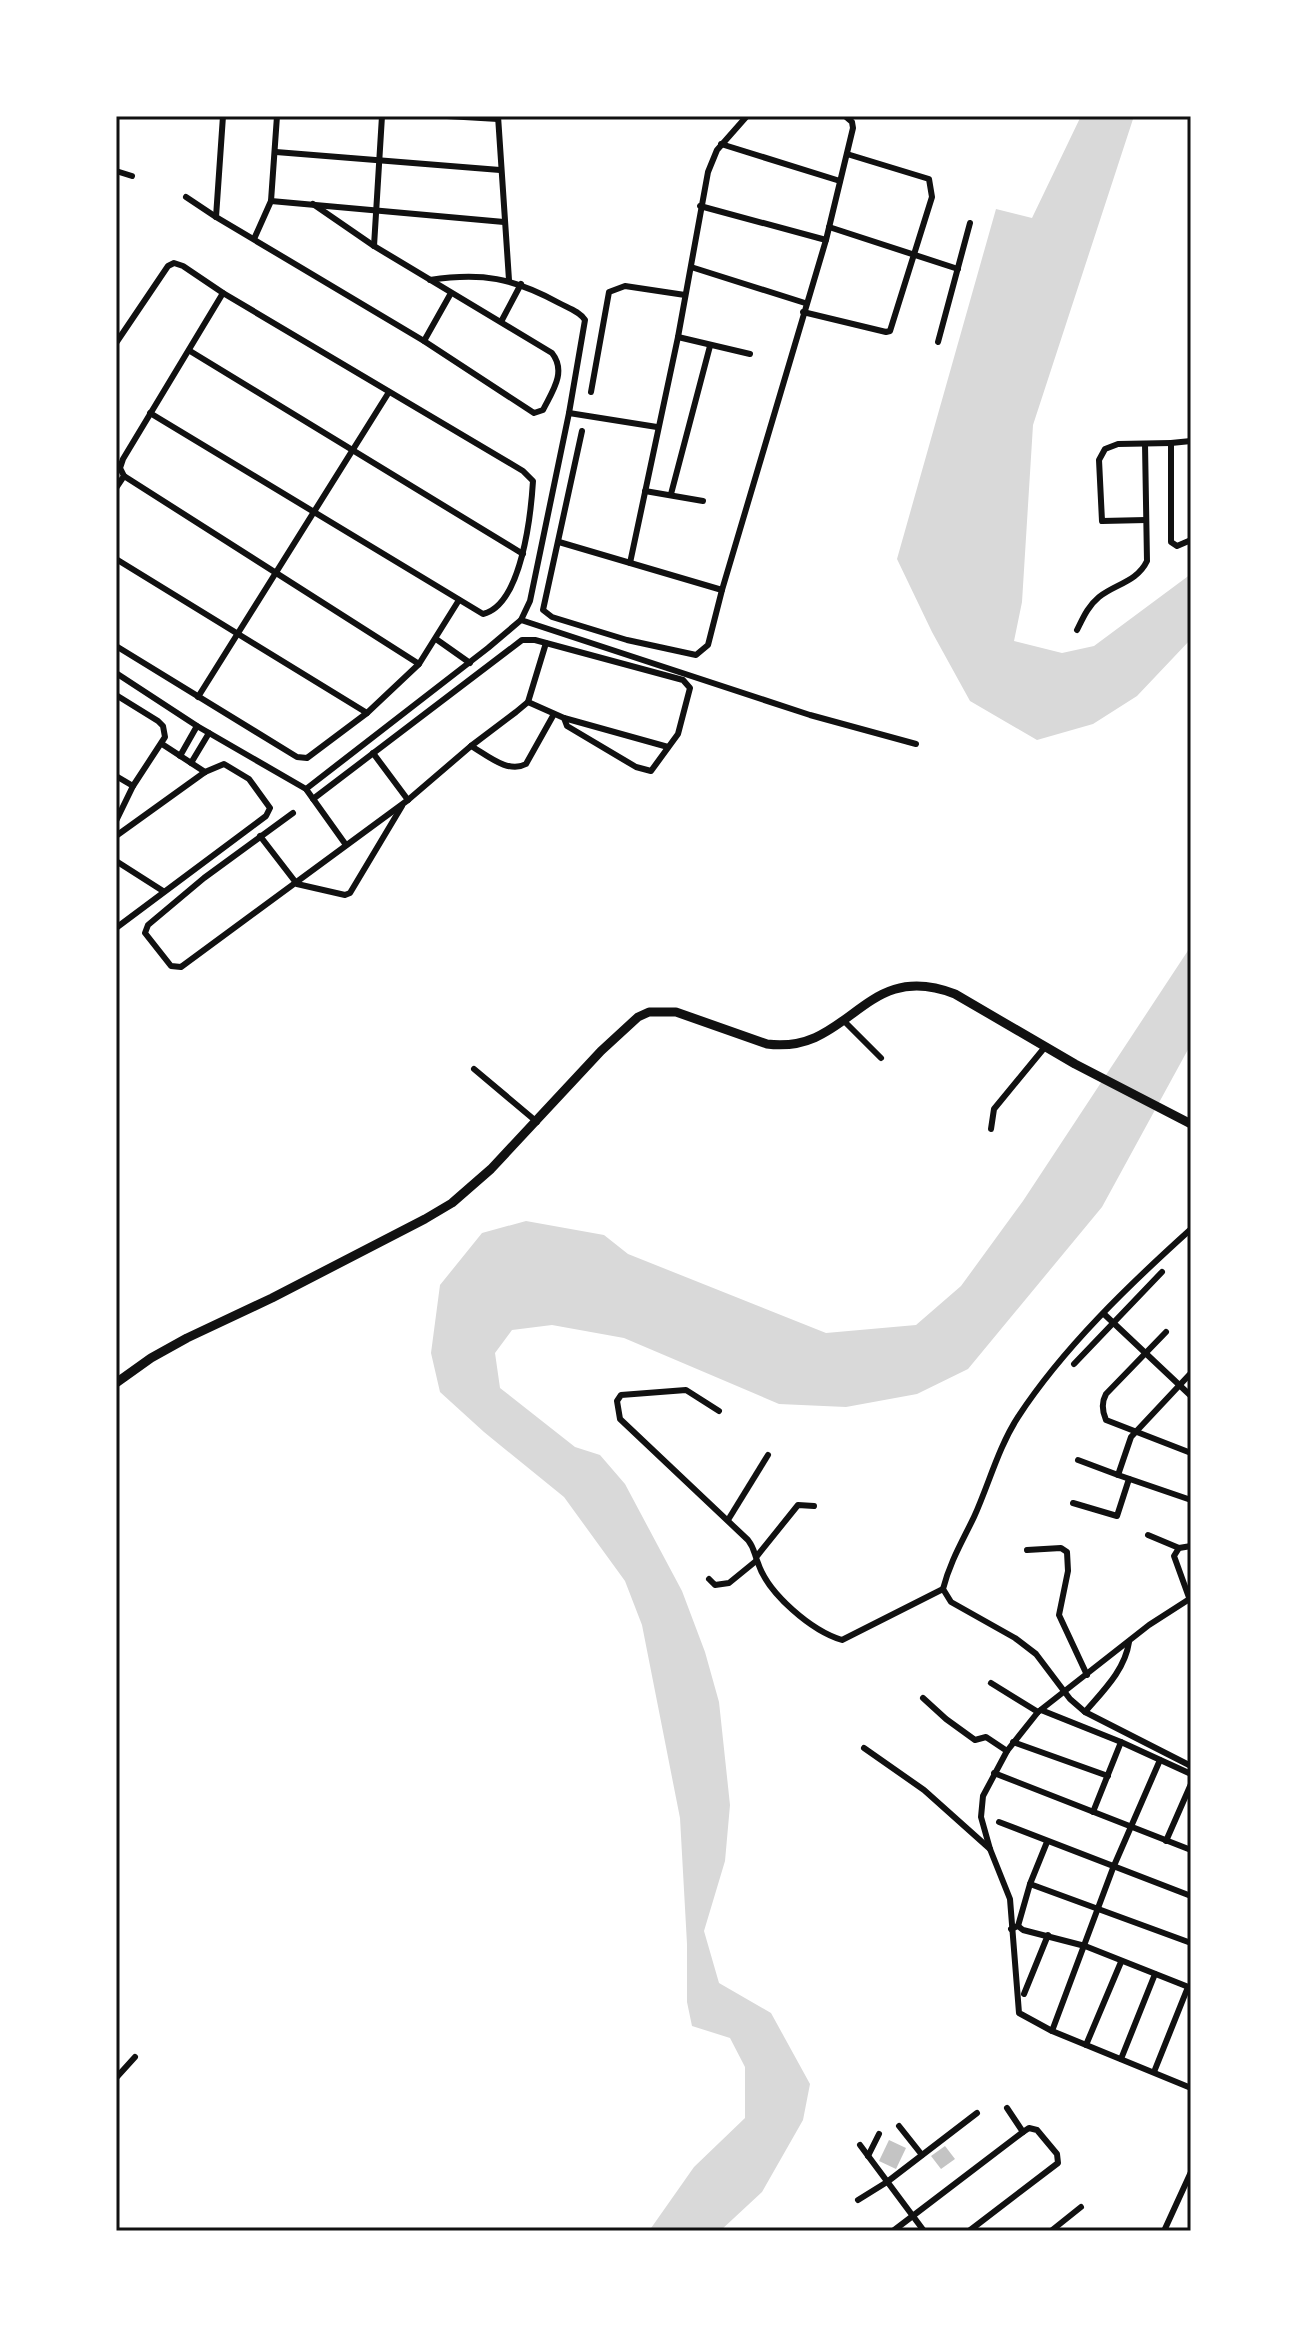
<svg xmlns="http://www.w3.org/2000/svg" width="1307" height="2347" viewBox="0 0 1307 2347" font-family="'Space Grotesk',sans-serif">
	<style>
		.water { fill: #d9d9d9 }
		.building { fill: #c4c4c4 }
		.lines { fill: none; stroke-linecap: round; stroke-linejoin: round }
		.minor { stroke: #111; stroke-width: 6 }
		.primary { stroke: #111; stroke-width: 9 }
		.neatline { fill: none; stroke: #111; stroke-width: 3 }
	</style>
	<rect width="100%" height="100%" fill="#fff"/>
	<g class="water">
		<polygon points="1081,116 1134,116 1033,425 1022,602 1014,641 1062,653 1094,646 1191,574 1191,639 1137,696 1093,724 1037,740 970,701 932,632 897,559 996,209 1032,218"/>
		<polygon points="1191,946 1191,1044 1102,1207 968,1369 917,1394 846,1407 779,1404 624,1338 552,1325 512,1330 495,1353 500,1388 575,1447 600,1455 625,1484 682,1591 705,1652 719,1702 730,1805 725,1861 704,1931 719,1983 771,2013 810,2084 803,2120 762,2192 720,2231 649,2231 694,2167 745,2118 745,2067 730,2038 692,2026 687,2002 687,1944 680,1818 642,1625 625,1581 564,1497 484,1432 440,1392 431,1353 440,1285 482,1233 526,1221 604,1235 628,1254 826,1333 916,1325 961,1286 1023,1201"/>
	</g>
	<g class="building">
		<polygon points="889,2140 906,2148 896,2169 879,2161"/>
		<polygon points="945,2146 955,2159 941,2169 931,2156"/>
	</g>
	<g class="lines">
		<g class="minor">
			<polyline points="447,116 498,119"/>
			<polyline points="498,116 509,280"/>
			<polyline points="721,144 840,181"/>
			<polyline points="276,152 500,170"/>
			<polyline points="116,171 132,176"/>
			<path d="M186,197l30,20 208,124 110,72 9,-3c9,-18 24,-38 9,-57l-178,-107 -61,-42"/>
			<polyline points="271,201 504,222"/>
			<polyline points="700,206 826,240"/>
			<polyline points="216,217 223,116"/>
			<polyline points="829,227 958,269"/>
			<polyline points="254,239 271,201 277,116"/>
			<polyline points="374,246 382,116"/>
			<polyline points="691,267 805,303"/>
			<polyline points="803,312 886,332 890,331 932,197 929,179 847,154"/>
			<polyline points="502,320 521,284"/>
			<polyline points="678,337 750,354"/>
			<polyline points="424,341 451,293"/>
			<polyline points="938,342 970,223"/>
			<path d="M116,343l52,-77 6,-3 9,3 40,27 300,178 10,10c-2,32 -11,124 -50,133l-333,-201"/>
			<polyline points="190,351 523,554"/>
			<polyline points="591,392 609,292 625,286 685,295"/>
			<polyline points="569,413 657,427"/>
			<polyline points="582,431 543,610 552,617 627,640 696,655 708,645 722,590 826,240 853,128 852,122 845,116"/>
			<polyline points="1191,441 1171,443 1171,542 1177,546 1191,540"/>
			<polyline points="124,476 419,664"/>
			<polyline points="116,488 124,476 120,468 123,459 223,293"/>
			<polyline points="645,491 703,501"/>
			<polyline points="671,494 710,346"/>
			<polyline points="1146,520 1102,521 1099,460 1105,449 1118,444 1171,443"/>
			<polyline points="559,542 722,590"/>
			<polyline points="116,559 367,713"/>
			<polyline points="630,563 678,337 708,172 717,150 747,116"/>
			<polyline points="521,620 810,715 916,744"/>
			<path d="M1077,630c6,-12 11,-24 22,-33 16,-13 38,-15 48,-36l-2,-117"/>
			<polyline points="436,639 470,663"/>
			<polyline points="116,646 297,757 307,758 367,713 419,664 459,600"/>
			<polyline points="116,673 197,726 306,789 346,845"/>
			<polyline points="116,695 158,721 163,726 165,737 133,786 116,821"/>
			<polyline points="198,697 389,392"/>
			<polyline points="564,718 668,747"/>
			<polyline points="162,744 205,772"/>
			<path d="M471,746c16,9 37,28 55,18l28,-50"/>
			<polyline points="373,753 408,800"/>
			<polyline points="180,756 197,726"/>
			<polyline points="191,763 209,733"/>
			<polyline points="116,776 133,786"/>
			<path d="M306,789l182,-141 33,-28 9,-19 39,-188 16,-93c-6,-9 -17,-12 -26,-17 -46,-25 -77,-31 -129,-23"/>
			<polyline points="313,799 522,640 535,640 683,680 690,688 678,734 651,771 636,767 567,726 564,718 528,702"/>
			<polyline points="293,813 204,878 148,925 145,933 171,966 181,967 408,800 471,746 516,712 528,702 546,643"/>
			<polyline points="116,836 205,772 224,764 249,779 270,808 266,816 116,928"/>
			<polyline points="260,836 297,884 345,895 350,893 402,806"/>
			<polyline points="116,861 163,891"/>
			<polyline points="844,1021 881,1058"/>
			<polyline points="474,1069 537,1122"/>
			<polyline points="991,1129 994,1109 1045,1047"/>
			<path d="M1191,1229c-61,55 -128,119 -173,188 -20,31 -29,67 -44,100 -12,25 -24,45 -31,72l8,13 64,36 21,16 34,45 15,13 106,54"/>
			<polyline points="1104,1314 1191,1396"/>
			<path d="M1166,1332l-60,62c-5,9 -4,17 0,26l85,33"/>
			<polyline points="1074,1364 1162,1272"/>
			<polyline points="1191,1373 1131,1437 1118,1475 1191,1500"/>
			<path d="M719,1411l-33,-21 -65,5 -4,6 3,18 128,121c7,9 6,14 10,23 10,31 54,68 84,77l101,-51"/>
			<polyline points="1078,1460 1118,1475"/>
			<polyline points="1073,1503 1117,1516 1129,1479"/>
			<polyline points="728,1520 768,1455"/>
			<polyline points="1148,1535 1179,1548"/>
			<polyline points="1191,1546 1179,1548 1174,1556 1191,1603"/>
			<polyline points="1027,1550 1061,1548 1067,1552 1068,1571 1059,1615 1087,1675"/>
			<polyline points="757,1556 798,1505 814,1506"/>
			<polyline points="709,1579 715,1585 729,1583 756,1561"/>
			<polyline points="1191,1598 1149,1625 1038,1712 1007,1751 983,1796 981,1817 990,1849 1010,1899 1019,2013 1052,2031 1191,2088"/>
			<polyline points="991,1683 1038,1712"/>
			<polyline points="923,1698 946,1719 975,1740 986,1737 1007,1751"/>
			<polyline points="1041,1710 1121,1742 1191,1774"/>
			<path d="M1085,1712c18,-21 40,-42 44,-70"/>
			<polyline points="1013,1742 1108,1776"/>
			<polyline points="864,1748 924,1790 990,1849"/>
			<polyline points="994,1773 1191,1850"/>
			<polyline points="1093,1812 1121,1742"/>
			<polyline points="999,1822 1191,1896"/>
			<polyline points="1166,1841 1191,1784"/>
			<polyline points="1030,1884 1191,1943"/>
			<polyline points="1018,1926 1030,1884 1047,1842"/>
			<polyline points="1011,1929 1018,1926 1023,1930 1085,1946 1191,1988"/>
			<polyline points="1024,1994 1048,1935"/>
			<polyline points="1052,2031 1113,1868 1160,1760"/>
			<polyline points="1086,2045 1121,1962"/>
			<polyline points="1121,2059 1155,1974"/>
			<polyline points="1154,2072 1188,1987"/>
			<polyline points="116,2078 135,2057"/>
			<polyline points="1007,2108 1023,2132"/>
			<polyline points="899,2126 922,2155"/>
			<polyline points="860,2145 924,2231"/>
			<polyline points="868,2156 879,2134"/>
			<polyline points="858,2200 887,2182 977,2113"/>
			<polyline points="893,2231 1023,2132 1029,2128 1037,2130 1057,2154 1058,2163 969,2231"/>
			<polyline points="1051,2231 1081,2207"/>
			<polyline points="1164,2231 1191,2172"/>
		</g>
		<path class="primary" d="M116,1383l35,-25 36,-20 85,-40 153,-79 27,-16 39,-34 110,-118 37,-34 11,-5h27l91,32c84,11 96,-86 188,-50l120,70 116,60"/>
	</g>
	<rect width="1307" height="2347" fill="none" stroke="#ffffff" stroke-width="236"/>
	<rect x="118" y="118" width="1071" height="2111" class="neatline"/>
</svg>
